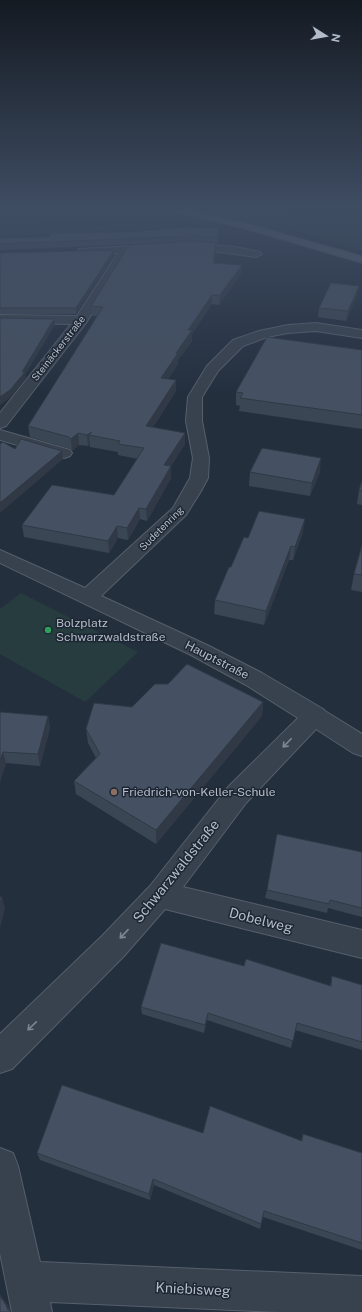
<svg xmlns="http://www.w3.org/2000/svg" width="362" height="1312" viewBox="0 0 362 1312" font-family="'Public Sans',sans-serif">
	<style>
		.green { fill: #263c3f }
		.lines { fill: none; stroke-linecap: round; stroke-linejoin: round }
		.minor-casing { stroke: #565f6c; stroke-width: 2 }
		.major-casing { stroke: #414a57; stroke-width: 2 }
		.minor { fill: #38414e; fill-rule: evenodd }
		.major { fill: #56606e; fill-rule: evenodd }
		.wall { fill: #3b4654 }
		.shaded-wall { fill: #303945 }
		.building { fill: #455162; stroke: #303945 }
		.oneway { stroke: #7c8592 }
		.leisure-dot { fill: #2e9e5b; stroke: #1d2633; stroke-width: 1.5 }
		.education-dot { fill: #8d6e63; stroke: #1d2633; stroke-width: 1.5 }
		.labels { text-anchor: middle; stroke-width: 3; stroke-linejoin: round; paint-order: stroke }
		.far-street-label { font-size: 10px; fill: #b4bcc9; stroke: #1d2633 }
		.poi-label { font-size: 12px; fill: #b4bcc9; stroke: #1d2633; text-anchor: start }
		.street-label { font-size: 12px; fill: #b4bcc9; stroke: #1d2633 }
		.near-street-label { font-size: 14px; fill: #b4bcc9; stroke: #1d2633 }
	</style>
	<rect width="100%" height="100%" fill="#242f3e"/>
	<g class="green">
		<polygon points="0,210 124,210 174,221 112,222 110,213 56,212 107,214 109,223 36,224 37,212 36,212 34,226 0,227"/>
		<polygon points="128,210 164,210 230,226 205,227"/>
		<polygon points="190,210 243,210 269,213 270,210 289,210 289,215 362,219 362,251 288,229 286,235"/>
		<polygon points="174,223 179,228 0,236 0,228"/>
		<polygon points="21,593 138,652 85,702 0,654 0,609"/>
	</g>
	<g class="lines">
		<defs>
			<g id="minor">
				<polygon points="192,243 235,247 260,252 262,254 256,257 213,251 129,252 86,323 6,426 0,428 0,413 71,324 0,323 0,315 77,316 118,253 83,254 79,253 78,251 79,249"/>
				<polygon points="316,323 362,330 362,338 316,331 288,333 267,337 243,346 218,371 202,397 202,421 209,458 208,478 201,491 186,515 101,596 207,645 262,673 323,709 325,711 362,734 362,756 353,753 316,729 246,803 183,887 362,930 362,958 165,909 124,956 12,1069 0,1073 0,1034 102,936 150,886 228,787 298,718 246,685 191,655 0,563 0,550 85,588 173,508 190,478 193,458 186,421 188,397 207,366 233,340 259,331 288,325"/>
				<polygon points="0,430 70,450 72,453 70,456 64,458 0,440"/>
				<polygon points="0,1148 13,1153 18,1166 40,1262 362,1276 362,1312 279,1312 50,1302 52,1312 12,1312 0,1253"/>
			</g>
			<polygon id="major" points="174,210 191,210 249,224 362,256 362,263 246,229 176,212"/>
		</defs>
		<use href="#minor" class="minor-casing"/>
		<use href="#major" class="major-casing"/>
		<use href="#minor" class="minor"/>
		<use href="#major" class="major"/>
	</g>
	<g class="wall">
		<polygon points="219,234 217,243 216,243 216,252 214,263 241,274 219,305 212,304 192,334 192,341 178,360 178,364 168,379 176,380 176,391 153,427 185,433 185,444 171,466 171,478 147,521 140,519 128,540 118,538 109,553 24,537 22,525 114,495 138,459 118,455 118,452 90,447 90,445 88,446 79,445 72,451 70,449 30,437 28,426 97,316 92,316 91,306 192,242 0,250 0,238"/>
		<polygon points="0,253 114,256 76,314 0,314"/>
		<polygon points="359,286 357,295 346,321 318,317 319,308"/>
		<polygon points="362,350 362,429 239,411 240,406 236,405 236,392"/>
		<polygon points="250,472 320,472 310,496 249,486"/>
		<polygon points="362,481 362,505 357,504 359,490"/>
		<polygon points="303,532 293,560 289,560 264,625 214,614 215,600 231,567 248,538"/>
		<polygon points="362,545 362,592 351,590 354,574"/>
		<polygon points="263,702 262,716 156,844 76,794 74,781 96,758 88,743 86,729 132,707"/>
		<polygon points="0,712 48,716 50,728 40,766 6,763 0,782"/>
		<polygon points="362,852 362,917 328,908 327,913 265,898 267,890"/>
		<polygon points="244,966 330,986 332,976 362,985 362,1050 295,1030 291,1048 207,1020 204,1033 142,1014 141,1007"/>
		<polygon points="203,1133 301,1140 303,1134 362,1153 362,1250 263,1217 260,1229 154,1185 150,1200 40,1160 37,1153"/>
	</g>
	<g class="shaded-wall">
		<polygon points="216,243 216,252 213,272 213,263"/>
		<polygon points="114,250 114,256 76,314 76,308"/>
		<polygon points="242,265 241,274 219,305 220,295"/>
		<polygon points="359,286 357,295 346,321 348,311"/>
		<polygon points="212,295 212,304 192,334 192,341 178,360 178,364 161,389 161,378 176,353 188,330"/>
		<polygon points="54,319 55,325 25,375 26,379 11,397 0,405 0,397 22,372"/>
		<polygon points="176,380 176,391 146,437 146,426"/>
		<polygon points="92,432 89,435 90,445 88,446 87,435"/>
		<polygon points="78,433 79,445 72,451 71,439"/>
		<polygon points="185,433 185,444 164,477 164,465"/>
		<polygon points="62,451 63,459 0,513 0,503"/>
		<polygon points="321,458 320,472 310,496 312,483"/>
		<polygon points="171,466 171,478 147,521 146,509"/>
		<polygon points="139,508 140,519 128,540 127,528"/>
		<polygon points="305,519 303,532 293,560 295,547"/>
		<polygon points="117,526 118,538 109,553 108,541"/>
		<polygon points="291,546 289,560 264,625 266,611"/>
		<polygon points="263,702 262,716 156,844 156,830"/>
		<polygon points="48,716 50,728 40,766 38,754"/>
		<polygon points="3,752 6,763 0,782 0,760"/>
		<polygon points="2,897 5,908 0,928 0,903"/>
		<polygon points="208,1013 207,1020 204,1033 205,1025"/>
		<polygon points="153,1179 154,1185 150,1200 149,1194"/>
		<polygon points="0,1294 10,1308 10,1311 12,1312 8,1310 0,1296"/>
	</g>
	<g class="building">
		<polygon points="189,227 219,228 217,237 193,236 0,244 0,238 49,237 51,233 128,232"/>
		<polygon points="193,241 216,243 213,263 242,265 220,295 212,295 188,330 192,330 176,353 178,353 161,378 176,380 146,426 185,433 164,465 171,466 146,509 139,508 127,528 117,526 108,541 22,525 52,485 114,495 144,448 118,444 120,441 89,435 92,432 87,435 78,433 71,439 69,437 28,426 103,307 91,306 129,245"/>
		<polygon points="114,250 76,308 0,308 0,253"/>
		<polygon points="331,283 359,286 348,311 319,308"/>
		<polygon points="0,318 54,319 22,372 25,372 10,390 0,397"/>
		<polygon points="267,337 362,350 362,415 240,398 243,393 236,392"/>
		<polygon points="21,439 62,451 0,503 0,444 3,442 15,449"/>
		<polygon points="262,448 321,458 312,483 250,472"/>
		<polygon points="362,481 362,491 359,490"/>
		<polygon points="259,511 305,519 295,547 291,546 266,611 215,600 229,567 231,567 244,537 248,538"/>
		<polygon points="362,545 362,575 354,574"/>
		<polygon points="187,664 263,702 156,830 74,781 100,754 86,729 94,703 132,707 155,684 168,684"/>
		<polygon points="0,712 48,716 38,754 3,752 0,760"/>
		<polygon points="277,834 362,852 362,908 330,900 329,904 267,890"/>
		<polygon points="0,897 2,897 0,903"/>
		<polygon points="161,943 244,966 246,959 331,986 332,976 362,985 362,1042 297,1023 293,1041 208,1013 205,1025 141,1007"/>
		<polygon points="62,1085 203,1133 210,1106 302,1141 303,1134 362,1153 362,1243 264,1211 261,1224 153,1179 149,1194 37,1153"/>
		<polygon points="0,1296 6,1305 8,1310 10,1310 11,1312 0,1312"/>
	</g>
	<defs><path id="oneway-shaft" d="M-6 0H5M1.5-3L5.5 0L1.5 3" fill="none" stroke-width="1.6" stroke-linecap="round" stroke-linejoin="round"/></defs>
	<g class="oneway">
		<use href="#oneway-shaft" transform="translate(287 743) rotate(134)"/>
		<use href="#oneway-shaft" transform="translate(124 934) rotate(133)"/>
		<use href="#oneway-shaft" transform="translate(32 1026) rotate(136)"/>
	</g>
	<linearGradient id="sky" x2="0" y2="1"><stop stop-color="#141a22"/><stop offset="0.53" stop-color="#3f4d63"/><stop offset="1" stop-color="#3f4d63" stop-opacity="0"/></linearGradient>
	<rect width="362" height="394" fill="url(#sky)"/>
	<circle class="leisure-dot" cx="48" cy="630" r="4"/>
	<circle class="education-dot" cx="114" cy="792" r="4"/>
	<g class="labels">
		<g class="far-street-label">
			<text transform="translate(58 348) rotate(-52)" y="4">Steinäckerstraße</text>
			<text transform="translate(161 528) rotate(-45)" y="4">Sudetenring</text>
		</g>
		<g class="poi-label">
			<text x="56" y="627">Bolzplatz<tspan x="56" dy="14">Schwarzwaldstraße</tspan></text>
			<text x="122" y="796">Friedrich-von-Keller-Schule</text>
		</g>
		<g class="street-label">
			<text transform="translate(217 660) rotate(27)" y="4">Hauptstraße</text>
		</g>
		<g class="near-street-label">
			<text transform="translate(176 871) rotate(-51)" y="5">Schwarzwaldstraße</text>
			<text transform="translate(261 920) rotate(14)" y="5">Dobelweg</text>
			<text transform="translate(193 1289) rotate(3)" y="5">Kniebisweg</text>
		</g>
	</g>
	<g transform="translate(326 36) rotate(101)" stroke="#1d2633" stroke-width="3" paint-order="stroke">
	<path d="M0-3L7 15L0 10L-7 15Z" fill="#b4bcc9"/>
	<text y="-6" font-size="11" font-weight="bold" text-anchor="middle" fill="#b4bcc9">N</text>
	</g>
</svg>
